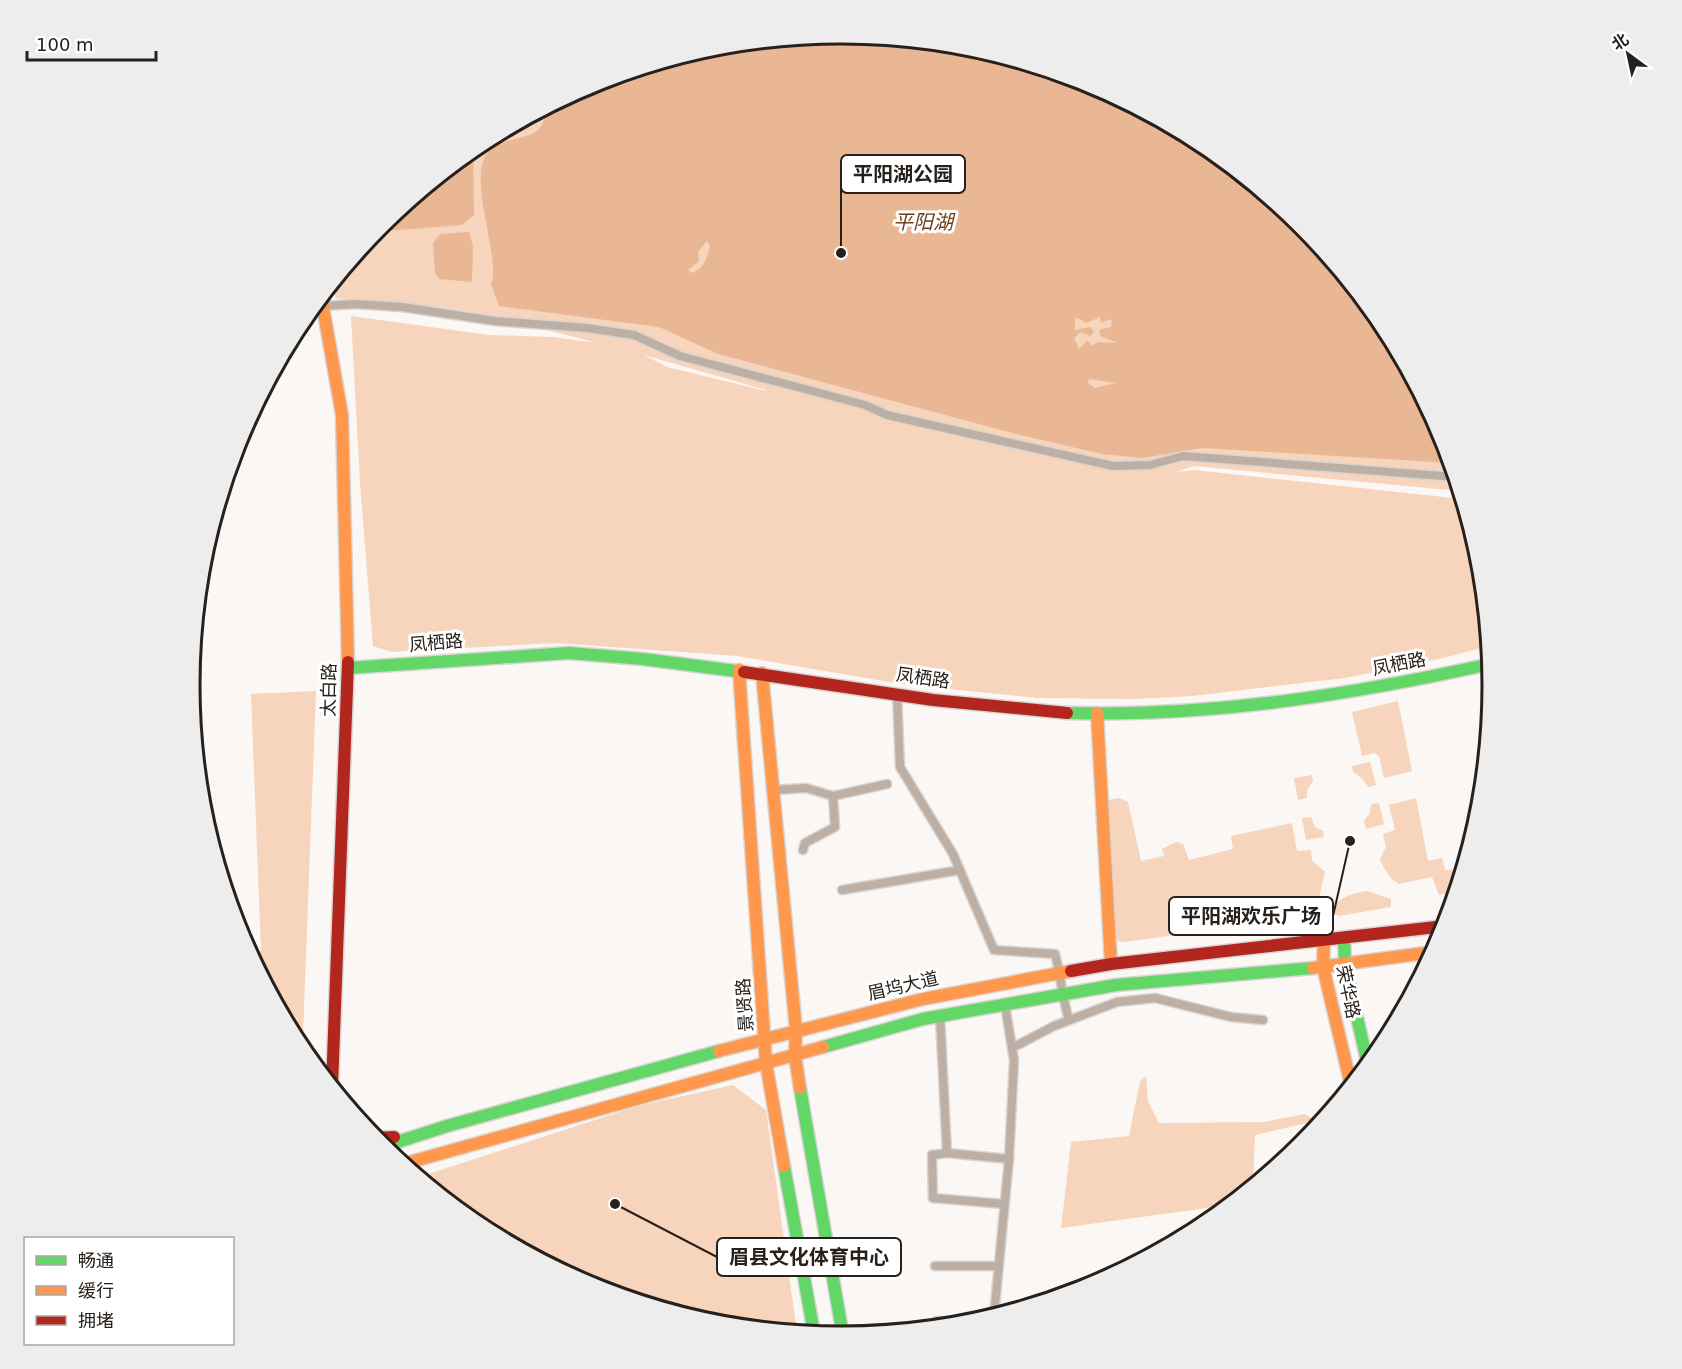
<svg xmlns="http://www.w3.org/2000/svg" width="1682" height="1369" viewBox="0 0 1682 1369" font-family="'DejaVu Sans','Noto Sans SC',sans-serif">
	<style>
		.green { fill: #f7d4bc; fill-rule: evenodd }
		.water { fill: #eab795; fill-rule: evenodd }
		.lines { fill: none; stroke-linecap: round; stroke-linejoin: round }
		.street-casing { stroke: #d8d5d2; stroke-width: 11 }
		.fast-casing { stroke: #d8d5d2; stroke-width: 15 }
		.slow-casing { stroke: #d8d5d2; stroke-width: 15 }
		.jam-casing { stroke: #d8d5d2; stroke-width: 15 }
		.street { stroke: #beafa5; stroke-width: 8 }
		.fast { stroke: #63d668; stroke-width: 12 }
		.slow { stroke: #ff974d; stroke-width: 12 }
		.jam { stroke: #b3261e; stroke-width: 12 }
		.labels { text-anchor: middle; stroke-width: 6; stroke-linejoin: round; paint-order: stroke }
		.street-label { font-size: 18px; fill: #27201b; stroke: #fff }
		.water-label { font-size: 20px; font-style: italic; fill: #6d3e1b; stroke: #fff }
		.rim { fill: none; stroke: #27201b; stroke-width: 3 }
		.leader { fill: none; stroke: #27201b; stroke-width: 2 }
		.callout-dot { fill: #27201b; stroke: #fff; stroke-width: 2 }
		.callout { fill: #fff; stroke: #27201b; stroke-width: 2 }
		.callout-label { font-size: 20px; text-anchor: middle; font-weight: bold; fill: #27201b }
	</style>
	<rect width="100%" height="100%" fill="#fbf7f4"/>
	<g class="green">
		<path d="M841,33l127,13 123,37 112,60 99,81 81,99 60,113 17,55 -266,-25 -18,6 18,-2 268,29 18,59 9,88 -50,13 -94,19 -153,18 -57,3 -97,-1 -137,-14 -164,-28 -181,-13 -165,9 -18,-6 -13,-162 -9,-168 138,19 64,2 44,6 -112,-29 -150,-16 -2,-17 48,-57 98,-81 113,-61 122,-37zM644,355l122,35v1l-99,-24z"/>
		<polygon points="316,691 303,1034 294,1036 255,963 255,952 261,951 251,694"/>
		<polygon points="1398,701 1412,771 1384,778 1379,756 1374,753 1362,756 1352,712"/>
		<polygon points="1370,762 1376,785 1368,787 1362,778 1353,772 1352,766"/>
		<polygon points="1312,775 1313,781 1307,790 1307,798 1298,800 1294,778"/>
		<polygon points="1119,798 1128,802 1141,861 1164,856 1162,849 1176,842 1183,844 1189,860 1233,849 1231,836 1292,823 1297,851 1311,850 1312,860 1325,872 1319,898 1310,906 1312,913 1298,918 1125,942 1118,941 1115,932 1108,800"/>
		<path d="M1416,798l12,63 14,-3 3,12h10l3,13 -2,8 -17,4 -7,-18 -33,7c-10,-6 -14,-13 -19,-25l6,-12 -3,-13 12,-4 -6,-25z"/>
		<polygon points="1379,803 1384,824 1366,829 1364,821 1370,813 1371,804"/>
		<polygon points="1311,817 1315,827 1323,831 1324,837 1306,840 1302,818"/>
		<path d="M1367,891l24,8v8l-52,9 -7,-3c2,-15 21,-20 35,-22z"/>
		<polygon points="1146,1076 1148,1101 1159,1123 1264,1122 1305,1114 1316,1121 1255,1135 1253,1185 1229,1205 1061,1228 1071,1142 1129,1136 1140,1081"/>
		<polygon points="733,1085 766,1110 797,1332 714,1323 591,1286 479,1226 424,1181 422,1176 638,1106"/>
	</g>
	<g class="water">
		<path d="M841,33l127,13 123,37 112,60 99,81 81,99 60,112 8,28 -249,-15 -59,10 -41,-4 -86,-20 -298,-80 -59,-27 -160,-21 -8,-22c11,-22 -24,-105 -4,-130 20,-25 58,-5 59,-47l46,-25 122,-37zM707,241l3,5c-4,13 -4,21 -18,27l-4,-3 11,-9 -1,-9zM1100,317l1,6 9,-4 2,2 -1,6 -12,3 2,6 16,7 -19,-1 -6,4 -7,-8 2,3 -8,8 -5,-11 7,-6 9,4 4,-4 -4,-5 -15,3v-11l3,-1 8,5zM1089,379l27,4 -21,5 -7,-5z"/>
		<polygon points="473,148 474,215 462,225 373,232"/>
		<polygon points="469,232 473,245 472,282 439,279 435,273 433,243 440,234"/>
	</g>
	<g class="lines">
		<defs>
			<g id="street">
				<polyline points="323,306 355,304 402,307 495,321 587,328 634,335 680,356 865,405 887,415 1113,466 1150,465 1183,456 1456,477"/>
				<path d="M897,693l3,74 53,87 41,96 61,4c6,22 7,44 14,66"/>
				<polyline points="775,790 806,788 833,796 887,784"/>
				<polyline points="803,850 805,843 835,827 833,796"/>
				<polyline points="842,890 960,870"/>
				<polyline points="940,1016 947,1153"/>
				<polyline points="1012,1048 1054,1026 1117,1002 1155,998 1231,1017 1263,1020"/>
				<polyline points="1004,1204 933,1198 932,1155 947,1153 1009,1159"/>
				<polyline points="935,1266 998,1266"/>
				<polyline points="994,1316 1009,1159 1014,1060 1005,1005"/>
				<polyline points="937,1321 972,1322"/>
			</g>
			<g id="fast">
				<polyline points="348,668 569,653 643,659 744,672"/>
				<path d="M1067,713c144,4 283,-18 423,-49"/>
				<polyline points="1344,938 1345,965 1368,1065"/>
				<polyline points="823,1047 923,1019 1116,985 1313,968"/>
				<polyline points="800,1088 843,1336"/>
				<polyline points="382,1147 447,1126 719,1051"/>
				<polyline points="784,1166 814,1333"/>
			</g>
			<g id="slow">
				<polyline points="321,296 342,415 348,662"/>
				<polyline points="739,670 766,1063 784,1166"/>
				<polyline points="762,673 796,1030 795,1056 800,1088"/>
				<polyline points="1097,713 1111,964"/>
				<polyline points="1324,940 1323,967 1351,1085"/>
				<polyline points="1313,968 1433,952"/>
				<polyline points="719,1051 923,999 1071,971"/>
				<polyline points="403,1164 823,1047"/>
			</g>
			<g id="jam">
				<polyline points="744,672 933,700 1067,713"/>
				<polyline points="1071,971 1111,964 1445,926"/>
				<polyline points="332,1086 348,662"/>
				<polyline points="374,1138 394,1137"/>
			</g>
		</defs>
		<use href="#street" class="street-casing"/>
		<use href="#fast" class="fast-casing"/>
		<use href="#slow" class="slow-casing"/>
		<use href="#jam" class="jam-casing"/>
		<use href="#street" class="street"/>
		<use href="#fast" class="fast"/>
		<use href="#slow" class="slow"/>
		<use href="#jam" class="jam"/>
	</g>
	<g class="labels">
		<g class="street-label">
			<text transform="translate(436 643) rotate(-5)" y="6">凤栖路</text>
			<text transform="translate(1399 664) rotate(-11)" y="6">凤栖路</text>
			<text transform="translate(923 678) rotate(8)" y="6">凤栖路</text>
			<text transform="translate(329 690) rotate(-89)" y="6">太白路</text>
			<text transform="translate(903 986) rotate(-13)" y="6">眉坞大道</text>
			<text transform="translate(1348 992) rotate(78)" y="6">荣华路</text>
			<text transform="translate(745 1005) rotate(-94)" y="6">景贤路</text>
		</g>
		<g class="water-label">
			<text x="923" y="229">平阳湖</text>
		</g>
	</g>
	<path d="M0 0H1682V1369H0ZM200 685a641 641 0 1 1 1282 0a641 641 0 1 1-1282 0Z" fill="#eeeded" fill-rule="evenodd"/>
	<path class="rim" d="M200 685a641 641 0 1 1 1282 0a641 641 0 1 1-1282 0Z"/>
	<path class="leader" d="M841 253L841 174M1350 841L1333 916M615 1204L717 1257"/>
	<g class="callout-dot">
		<circle cx="841" cy="253" r="6"/>
		<circle cx="1350" cy="841" r="6"/>
		<circle cx="615" cy="1204" r="6"/>
	</g>
	<g class="callout">
		<rect x="841" y="155" width="124" height="38" rx="6"/>
		<rect x="1169" y="897" width="164" height="38" rx="6"/>
		<rect x="717" y="1238" width="184" height="38" rx="6"/>
	</g>
	<g class="callout-label">
		<text x="903" y="181">平阳湖公园</text>
		<text x="1251" y="923">平阳湖欢乐广场</text>
		<text x="809" y="1264">眉县文化体育中心</text>
	</g>
	<rect x="24" y="1237" width="210" height="108" fill="#ffffff" stroke="#a9a6a4" stroke-width="1.5"/>
	<rect x="36" y="1256" width="30" height="9" fill="#63d668" stroke="#a9a6a4" stroke-width="1.5"/>
	<text x="78" y="1267" font-size="18" fill="#27201b">畅通</text>
	<rect x="36" y="1286" width="30" height="9" fill="#ff974d" stroke="#a9a6a4" stroke-width="1.5"/>
	<text x="78" y="1297" font-size="18" fill="#27201b">缓行</text>
	<rect x="36" y="1316" width="30" height="9" fill="#b3261e" stroke="#a9a6a4" stroke-width="1.5"/>
	<text x="78" y="1327" font-size="18" fill="#27201b">拥堵</text>
	<g transform="translate(1628 54) rotate(327)" stroke="#ffffff" stroke-width="4.5" paint-order="stroke">
	<path d="M0-4.5L10 22L0 15L-10 22Z" fill="#27201b"/>
	<text y="-9" font-size="16" font-weight="bold" text-anchor="middle" fill="#27201b">北</text>
	</g>
	<path d="M27 51v9h129v-9" fill="none" stroke="#27201b" stroke-width="3"/>
	<text x="36" y="51" font-size="18" fill="#27201b" stroke="#ffffff" stroke-width="4.5" paint-order="stroke">100 m</text>
</svg>
